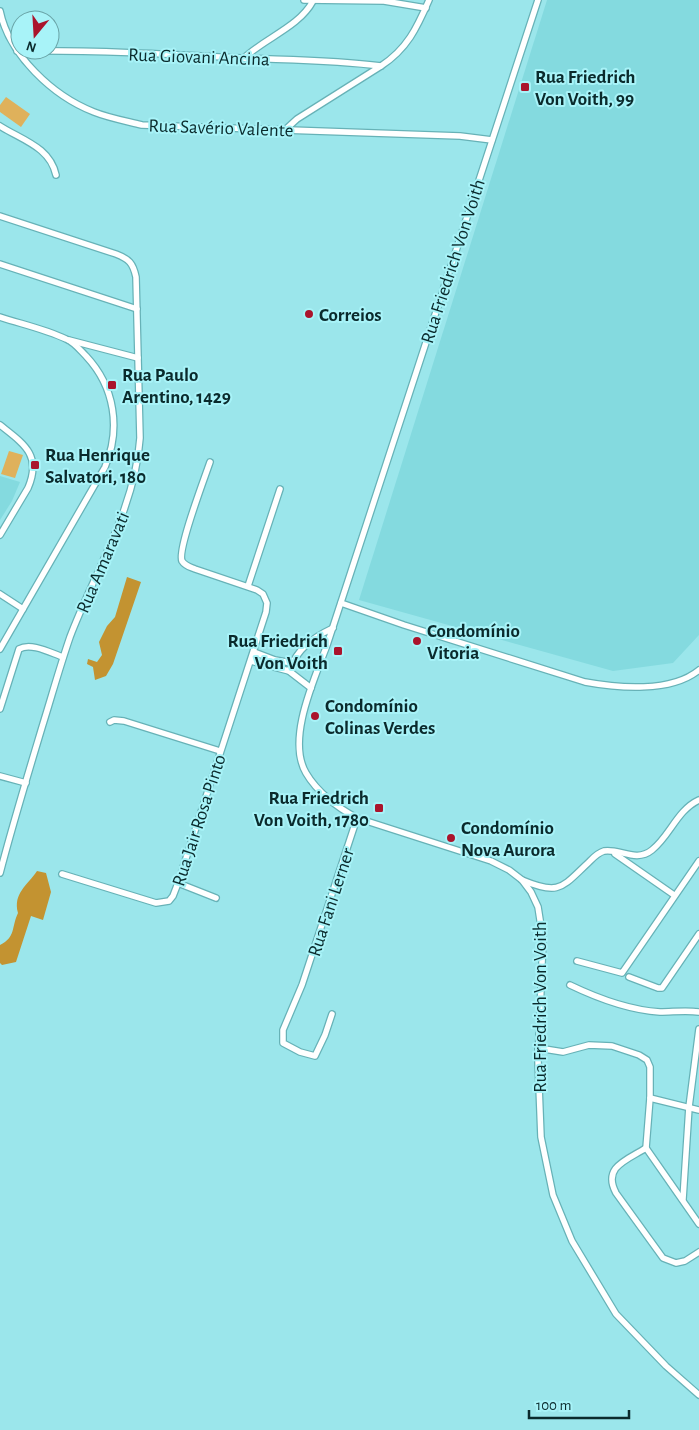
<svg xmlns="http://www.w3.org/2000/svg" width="699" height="1430" viewBox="0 0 699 1430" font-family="'Alegreya Sans',sans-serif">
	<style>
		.built { fill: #84dadf }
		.green { fill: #dfb15b }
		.forest { fill: #c39331 }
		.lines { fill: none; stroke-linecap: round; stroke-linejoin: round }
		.street-casing { stroke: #67b2b7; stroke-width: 8 }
		.street { stroke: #fff; stroke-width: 5.5 }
		.poi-dot { fill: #aa142c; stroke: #a8f3f8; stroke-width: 2 }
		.labels { text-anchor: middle; stroke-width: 4; stroke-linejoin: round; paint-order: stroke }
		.street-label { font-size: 19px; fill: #0a2a2c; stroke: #a8f3f8 }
		.poi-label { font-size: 19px; font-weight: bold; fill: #0a2a2c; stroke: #a8f3f8; text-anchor: start }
	</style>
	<rect width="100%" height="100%" fill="#9be6eb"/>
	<g class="built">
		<polygon points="547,0 699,0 699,635 673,663 613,671 359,600"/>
		<polygon points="0,476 20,482 12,501 0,520"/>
	</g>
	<g class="green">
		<polygon points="6,97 30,114 21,127 0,112 0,105"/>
		<polygon points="9,451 23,455 15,478 1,474"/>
	</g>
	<g class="forest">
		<polygon points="127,577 141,582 113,664 106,676 95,680 93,667 87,664 88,659 97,662 102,655 99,642 107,626 115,617"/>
		<path d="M37,871l9,2 5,19 -8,28 -12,-4 -15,46 -14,3 -2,-2v-18c16,-8 11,-17 18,-32 -5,-20 9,-27 19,-42z"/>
	</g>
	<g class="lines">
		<defs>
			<g id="street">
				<polyline points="304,0 384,1 426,8"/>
				<path d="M538,0l-193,590c-6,18 -12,37 -18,55 -12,33 -41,94 -21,128 11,19 32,35 51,45l134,43 18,9 13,10 9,12 7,15 5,32 -5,122 3,76 12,58 19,46 44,73 50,52 33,29"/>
				<path d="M0,11c9,44 53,85 94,101 15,6 32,9 48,13l318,11 32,4"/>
				<path d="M17,51c75,-1 150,3 224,7 47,2 94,2 140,8"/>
				<path d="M244,58c21,-20 55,-31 69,-57"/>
				<path d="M0,126c22,14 50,21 56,49"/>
				<path d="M285,130l12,-11 84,-53c26,-17 36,-38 48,-66"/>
				<path d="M0,216l116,38c13,5 17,9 20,23l4,161c-5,71 -45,133 -70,199 -10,29 -18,58 -27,87 -15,50 -30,99 -43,149"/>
				<polyline points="0,264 137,309"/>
				<path d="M0,317c21,7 45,12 66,22 8,3 14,11 20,17 29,31 35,73 19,111l-105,182"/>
				<polyline points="69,340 138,358"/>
				<path d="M0,425c24,19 42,30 28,63l-28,47"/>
				<polyline points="248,586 280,489"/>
				<polyline points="0,594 23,609"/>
				<path d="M341,603l63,22 181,57c33,6 86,11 114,-12"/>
				<polyline points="254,652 275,660 292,663"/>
				<polyline points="251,661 289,671 311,688"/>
				<path d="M289,671c8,-22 23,-33 44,-43"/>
				<path d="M0,709l19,-60c12,-7 32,4 44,8"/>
				<polyline points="110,722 114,720 124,721 220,751"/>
				<polyline points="0,776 26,783"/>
				<polyline points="615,854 674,895"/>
				<path d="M62,874l94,29 13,-2 4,-5 5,-13 88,-271 1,-9 -4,-9 -6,-4 -62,-21c-5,-2 -10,-3 -13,-8 -5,-11 23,-84 28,-99"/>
				<path d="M522,880c38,16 40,7 66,-17 5,-5 9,-10 16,-12 15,-3 32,12 48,-1 18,-14 25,-40 47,-50"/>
				<polyline points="178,883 216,898"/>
				<polyline points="577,961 622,973 699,861"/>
				<polyline points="629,977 658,988 662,988 699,934"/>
				<path d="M570,985c27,13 59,25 90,27 13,0 26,-2 39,0"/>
				<polyline points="332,1014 325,1035 315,1056 300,1052 283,1043 283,1030 302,985 357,818"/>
				<polyline points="538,1048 563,1052 589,1045 612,1046 639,1055 647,1060 650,1067 650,1098 646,1148 699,1224"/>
				<polyline points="650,1098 699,1110"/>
				<path d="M646,1148c-19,12 -44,19 -30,45l47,65 13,5 9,-2 14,-9"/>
				<polyline points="683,1199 689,1107 699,1029"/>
			</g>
		</defs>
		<use href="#street" class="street-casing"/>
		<use href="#street" class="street"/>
	</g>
	<g class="poi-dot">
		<rect x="520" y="82" width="10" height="10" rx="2.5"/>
		<circle cx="309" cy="314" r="5"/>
		<rect x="107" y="380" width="10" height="10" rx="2.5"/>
		<rect x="30" y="460" width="10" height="10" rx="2.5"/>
		<circle cx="417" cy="641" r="5"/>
		<rect x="333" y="646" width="10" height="10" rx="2.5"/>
		<circle cx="315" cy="716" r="5"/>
		<rect x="374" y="803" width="10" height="10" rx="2.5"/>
		<circle cx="451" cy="838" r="5"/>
	</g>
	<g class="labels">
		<g class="street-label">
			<text transform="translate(199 56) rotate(2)" y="7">Rua Giovani Ancina</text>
			<text transform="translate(221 127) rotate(2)" y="7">Rua Savério Valente</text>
			<text transform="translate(452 261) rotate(-72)" y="7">Rua Friedrich Von Voith</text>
			<text transform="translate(102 562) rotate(-67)" y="7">Rua Amaravati</text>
			<text transform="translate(198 820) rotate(-72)" y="7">Rua Jair Rosa Pinto</text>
			<text transform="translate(330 902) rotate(-72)" y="7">Rua Fani Lerner</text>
			<text transform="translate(539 1007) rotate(-90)" y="7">Rua Friedrich Von Voith</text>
		</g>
		<g class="poi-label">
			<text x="535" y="83">Rua Friedrich<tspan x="535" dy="22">Von Voith, 99</tspan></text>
			<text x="319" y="321">Correios</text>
			<text x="122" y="381">Rua Paulo<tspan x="122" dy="22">Arentino, 1429</tspan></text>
			<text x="45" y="461">Rua Henrique<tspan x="45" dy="22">Salvatori, 180</tspan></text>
			<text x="427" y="637">Condomínio<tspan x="427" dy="22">Vitoria</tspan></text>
			<text x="328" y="647" text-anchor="end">Rua Friedrich<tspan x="328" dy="22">Von Voith</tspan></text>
			<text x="325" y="712">Condomínio<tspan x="325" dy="22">Colinas Verdes</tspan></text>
			<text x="369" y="804" text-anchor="end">Rua Friedrich<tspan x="369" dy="22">Von Voith, 1780</tspan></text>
			<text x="461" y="834">Condomínio<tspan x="461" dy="22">Nova Aurora</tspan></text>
		</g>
	</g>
	<g transform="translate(35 35) rotate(198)"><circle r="24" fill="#a8f3f8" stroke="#69a3a6"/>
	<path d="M0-4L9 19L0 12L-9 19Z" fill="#aa142c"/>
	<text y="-8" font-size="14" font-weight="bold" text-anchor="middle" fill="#0a2a2c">N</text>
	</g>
	<path d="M529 1410v8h100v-8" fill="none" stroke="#0a2a2c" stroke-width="2.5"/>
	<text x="536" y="1410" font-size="15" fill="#0a2a2c" stroke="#a8f3f8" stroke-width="4" paint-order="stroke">100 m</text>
</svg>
